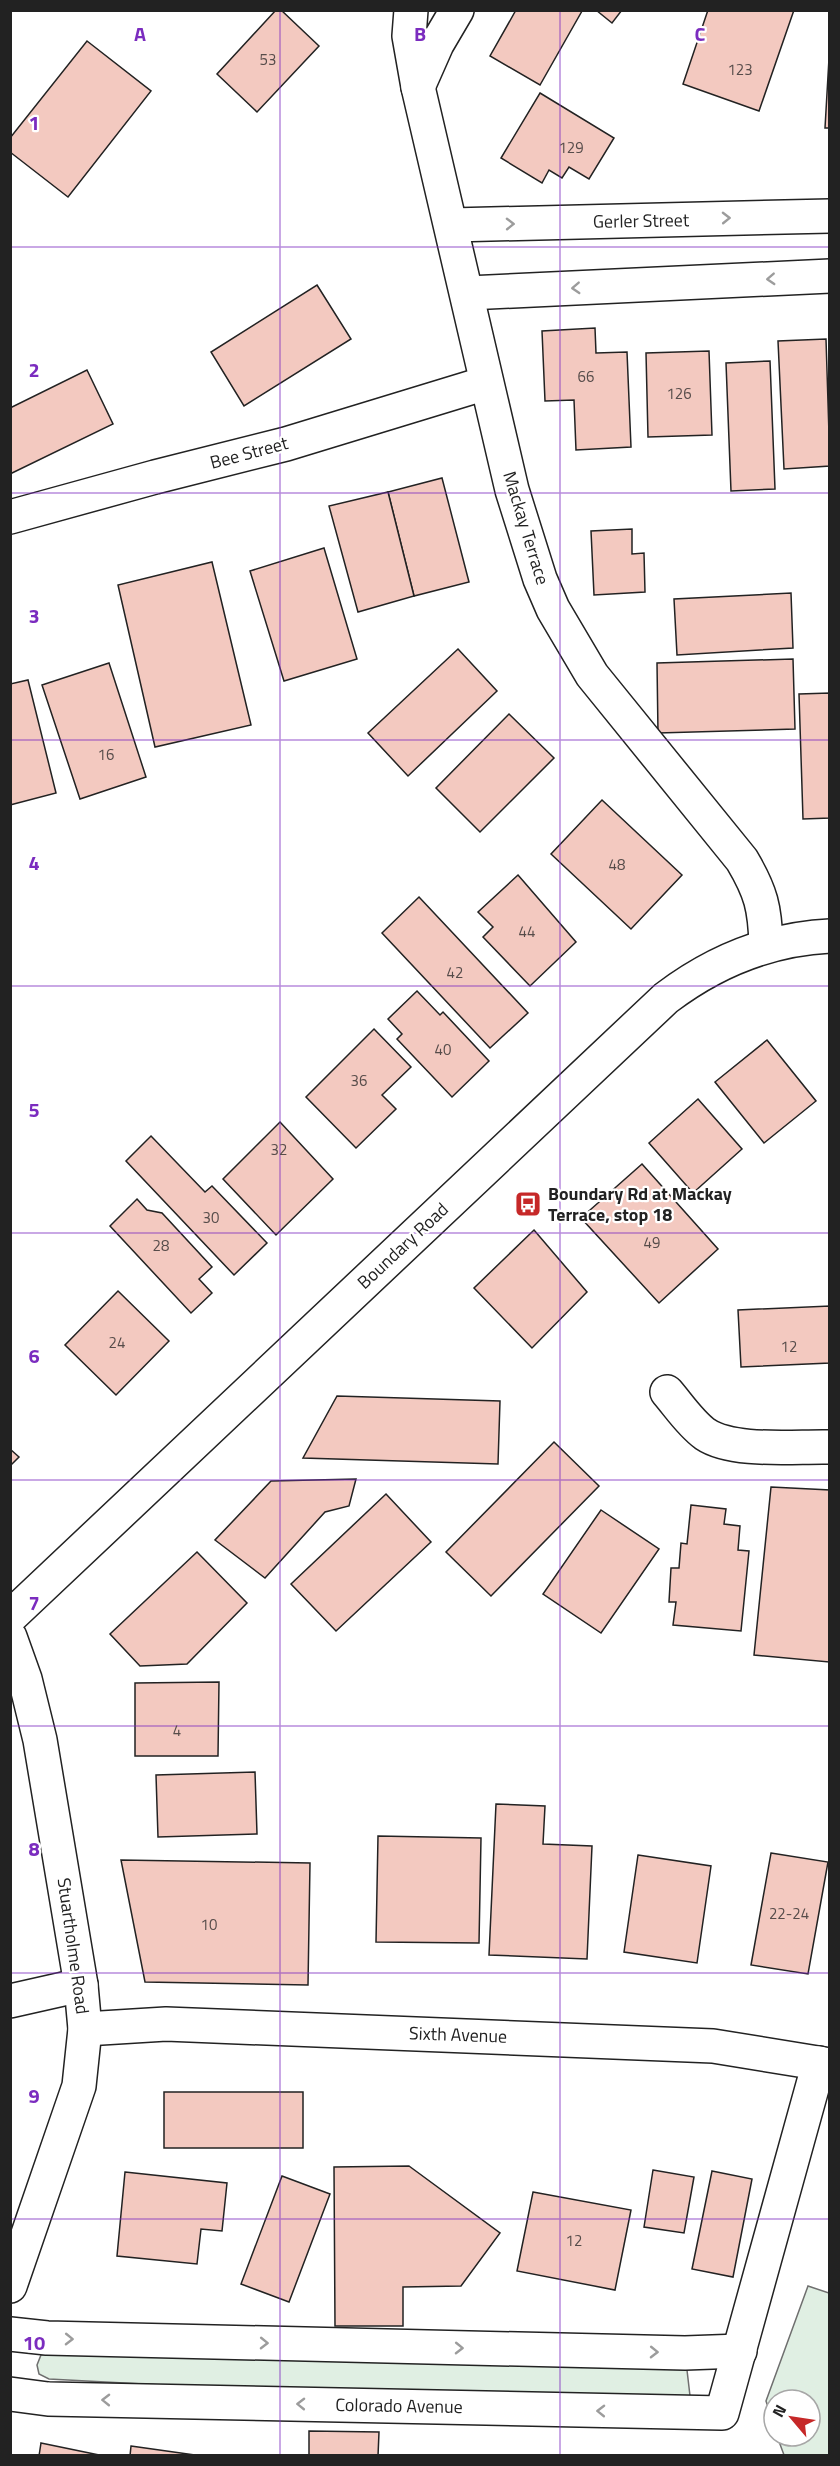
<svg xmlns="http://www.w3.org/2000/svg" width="840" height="2466" viewBox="0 0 840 2466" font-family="'Titillium Web',sans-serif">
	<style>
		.green { fill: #e0efe3; stroke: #6f6f6f; stroke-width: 1.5 }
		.building { fill: #f3c9c0; stroke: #222; stroke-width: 1.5 }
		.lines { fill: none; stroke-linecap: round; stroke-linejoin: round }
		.street-casing { stroke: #222; stroke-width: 36 }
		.secondary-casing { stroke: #222; stroke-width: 36 }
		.street { stroke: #fff; stroke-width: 33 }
		.secondary { stroke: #fff; stroke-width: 33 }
		.oneway { stroke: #9c9c9c }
		.grid { fill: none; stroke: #7b2cbf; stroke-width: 1.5; stroke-opacity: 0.55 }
		.labels { text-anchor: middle; stroke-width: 4.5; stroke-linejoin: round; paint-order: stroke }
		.number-label { font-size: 15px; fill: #564c4a }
		.street-label { font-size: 18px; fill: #222; stroke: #fff }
		.poi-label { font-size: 18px; font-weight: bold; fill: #222; stroke: #fff; text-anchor: start }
		.grid-label { font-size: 20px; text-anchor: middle; font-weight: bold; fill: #7b2cbf; stroke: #fff; stroke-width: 4.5; stroke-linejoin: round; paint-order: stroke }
	</style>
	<rect width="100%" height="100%" fill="#fff"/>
	<g class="green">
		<polygon points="808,2286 829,2293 829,2455 784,2455 777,2436 810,2436 810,2400 774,2400 774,2425 766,2401"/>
		<polygon points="57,2352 685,2353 692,2413 49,2379 39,2374 37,2365 41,2355"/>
	</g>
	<g class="building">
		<polygon points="276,10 281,10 319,46 257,112 217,74"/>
		<polygon points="516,10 582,11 540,85 490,56"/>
		<polygon points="596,10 622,10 612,23"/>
		<polygon points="708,10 794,10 759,111 683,84"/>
		<polygon points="87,41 151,91 68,197 10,152 10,138"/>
		<polygon points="830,41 830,128 825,128"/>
		<polygon points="540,93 614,138 589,179 569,167 562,178 549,170 542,183 501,158"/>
		<polygon points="317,285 351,339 244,406 211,352"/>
		<polygon points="595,328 596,353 627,352 631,447 576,450 574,400 545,401 542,331"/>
		<polygon points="826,339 830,466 784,469 778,341"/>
		<polygon points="709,351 712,435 648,437 646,353"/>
		<polygon points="770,361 775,489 731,491 726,363"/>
		<polygon points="87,370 113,424 10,474 10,408"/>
		<polygon points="442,478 469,582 414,596 388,492"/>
		<polygon points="388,492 414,596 358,612 329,506"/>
		<polygon points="632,529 632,554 644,553 645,592 594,595 591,531"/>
		<polygon points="324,548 357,659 284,681 250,571"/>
		<polygon points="212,562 251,725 155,747 118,585"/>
		<polygon points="791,593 793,648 677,655 674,599"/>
		<polygon points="458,649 497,691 408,776 368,733"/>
		<polygon points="793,659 795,729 658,733 657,663"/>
		<polygon points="109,663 146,777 80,799 42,685"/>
		<polygon points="28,680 56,793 10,805 10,684"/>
		<polygon points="830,693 830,818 803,819 799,694"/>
		<polygon points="509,714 554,758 480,832 436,788"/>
		<polygon points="602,800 682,875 631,929 551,854"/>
		<polygon points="518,875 576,942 530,986 483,937 493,927 478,912"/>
		<polygon points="419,897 528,1013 490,1048 382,933"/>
		<polygon points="417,991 440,1015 443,1012 489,1061 452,1097 397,1039 402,1034 388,1019"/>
		<polygon points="374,1029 411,1067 382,1095 396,1109 356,1148 306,1097"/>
		<polygon points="767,1040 816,1101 764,1143 715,1082"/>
		<polygon points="698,1099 742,1149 693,1193 649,1143"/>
		<polygon points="280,1122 333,1179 276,1235 223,1179"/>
		<polygon points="151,1136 205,1192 212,1186 267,1243 234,1275 126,1161"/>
		<polygon points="642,1164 718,1249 659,1303 581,1218"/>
		<polygon points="137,1199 147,1210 162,1213 212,1267 199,1279 212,1293 191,1313 110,1226"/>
		<polygon points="534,1230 587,1292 532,1348 474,1288"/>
		<polygon points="118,1291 169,1341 116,1395 65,1345"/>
		<polygon points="830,1306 830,1363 741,1367 738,1310"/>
		<polygon points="337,1396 500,1401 498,1464 303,1458"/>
		<polygon points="554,1442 599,1486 491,1596 446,1552"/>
		<polygon points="10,1449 19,1457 10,1466"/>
		<polygon points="356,1479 349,1506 325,1512 265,1578 215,1540 271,1481"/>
		<polygon points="771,1487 830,1490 829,1662 754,1655"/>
		<polygon points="386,1494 431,1542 336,1631 291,1584"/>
		<polygon points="691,1505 726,1509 724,1524 740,1526 738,1550 749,1551 741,1631 673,1625 676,1602 669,1602 671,1568 679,1568 681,1543 687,1544"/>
		<polygon points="601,1510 659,1549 601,1633 543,1594"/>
		<polygon points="197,1552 247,1603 187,1664 140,1666 110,1634"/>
		<polygon points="219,1682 218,1756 135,1756 135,1683"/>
		<polygon points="255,1772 257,1834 158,1837 156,1775"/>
		<polygon points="496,1804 545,1806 543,1844 592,1846 587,1959 489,1955"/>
		<polygon points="378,1836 481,1838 479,1943 376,1942"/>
		<polygon points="771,1853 828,1862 808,1974 751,1965"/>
		<polygon points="638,1855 711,1866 697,1963 624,1952"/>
		<polygon points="121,1860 310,1863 308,1985 145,1982"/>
		<rect x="164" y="2092" width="139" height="56"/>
		<polygon points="409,2166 500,2233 461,2286 403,2287 403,2326 335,2326 334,2167"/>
		<polygon points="653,2170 694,2177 684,2233 644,2227"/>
		<polygon points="712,2171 752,2179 733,2277 692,2269"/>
		<polygon points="125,2172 227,2183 222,2231 201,2229 197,2264 117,2256"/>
		<polygon points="282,2176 330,2194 289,2302 241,2284"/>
		<polygon points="533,2192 631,2210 615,2290 517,2271"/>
		<polygon points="309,2431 379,2432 378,2456 309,2456"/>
		<polygon points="41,2443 104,2456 39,2456"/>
		<polygon points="131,2446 202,2456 130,2456"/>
	</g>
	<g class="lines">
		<defs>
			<g id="street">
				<path d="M411,10l-2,26 9,51 94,403 28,89 13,30 39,66 150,185c19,32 23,48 24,85"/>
				<polyline points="418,87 437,44 457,10"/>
				<polyline points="452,225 830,216"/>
				<polyline points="468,293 830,276"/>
				<polyline points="10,517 155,477 286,444 486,383"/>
				<path d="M667,1392c12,14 23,31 38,42 28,19 90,12 125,13"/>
				<polyline points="10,2001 81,1985"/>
				<polyline points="10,2334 47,2338 685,2353 740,2351"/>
				<polyline points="10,2394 48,2399 722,2413 819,2063"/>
			</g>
			<g id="secondary">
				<path d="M10,1617l656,-619c49,-37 102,-59 164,-62"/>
				<polyline points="10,1637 25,1679 40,1740 81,1985 85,2029 79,2086 10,2286"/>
				<polyline points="85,2029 166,2024 713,2046 830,2065"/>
			</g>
		</defs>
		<use href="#street" class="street-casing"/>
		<use href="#secondary" class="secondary-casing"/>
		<use href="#street" class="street"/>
		<use href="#secondary" class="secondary"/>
	</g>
	<defs><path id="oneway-chevron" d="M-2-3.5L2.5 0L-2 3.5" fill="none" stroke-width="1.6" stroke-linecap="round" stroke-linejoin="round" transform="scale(1.5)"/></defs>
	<g class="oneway">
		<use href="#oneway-chevron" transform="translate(726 218) rotate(-1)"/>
		<use href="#oneway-chevron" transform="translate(510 224) rotate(-1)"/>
		<use href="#oneway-chevron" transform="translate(771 279) rotate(177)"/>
		<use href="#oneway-chevron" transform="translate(576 288) rotate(177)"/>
		<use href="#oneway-chevron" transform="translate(69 2339) rotate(1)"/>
		<use href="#oneway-chevron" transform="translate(264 2343) rotate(1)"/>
		<use href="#oneway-chevron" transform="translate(459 2348) rotate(1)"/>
		<use href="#oneway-chevron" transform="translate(654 2352) rotate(1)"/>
		<use href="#oneway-chevron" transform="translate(106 2400) rotate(-179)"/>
		<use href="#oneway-chevron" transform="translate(301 2404) rotate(-179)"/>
		<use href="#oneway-chevron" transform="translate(601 2411) rotate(-179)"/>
	</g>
	<path class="grid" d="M280,10v2446M560,10v2446M10,247h820M10,493h820M10,740h820M10,986h820M10,1233h820M10,1480h820M10,1726h820M10,1973h820M10,2219h820"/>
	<defs>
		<symbol id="bus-square" viewBox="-11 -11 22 22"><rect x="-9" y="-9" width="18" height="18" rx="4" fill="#c62828" stroke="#fff"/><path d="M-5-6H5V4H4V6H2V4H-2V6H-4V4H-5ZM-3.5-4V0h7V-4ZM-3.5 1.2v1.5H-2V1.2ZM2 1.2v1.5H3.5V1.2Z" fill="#fff"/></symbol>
	</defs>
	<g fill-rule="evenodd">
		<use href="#bus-square" x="513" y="1189" width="30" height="30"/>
	</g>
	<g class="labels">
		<g class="number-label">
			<text x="268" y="65">53</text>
			<text x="740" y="75">123</text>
			<text x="571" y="153">129</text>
			<text x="586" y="382">66</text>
			<text x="679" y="399">126</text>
			<text x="106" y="760">16</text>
			<text x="617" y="870">48</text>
			<text x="527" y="937">44</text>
			<text x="455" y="978">42</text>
			<text x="443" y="1055">40</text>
			<text x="359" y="1086">36</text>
			<text x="279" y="1155">32</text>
			<text x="211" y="1223">30</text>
			<text x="652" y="1248">49</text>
			<text x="161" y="1251">28</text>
			<text x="117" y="1348">24</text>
			<text x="789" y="1352">12</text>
			<text x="177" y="1736">4</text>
			<text x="789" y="1919">22-24</text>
			<text x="209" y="1930">10</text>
			<text x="574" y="2246">12</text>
		</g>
		<g class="street-label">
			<text transform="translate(641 221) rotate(-1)" y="6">Gerler Street</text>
			<text transform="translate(249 453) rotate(-15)" y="6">Bee Street</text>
			<text transform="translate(526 528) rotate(73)" y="6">Mackay Terrace</text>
			<text transform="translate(403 1246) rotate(-43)" y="6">Boundary Road</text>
			<text transform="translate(73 1946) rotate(82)" y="6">Stuartholme Road</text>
			<text transform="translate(458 2035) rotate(2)" y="6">Sixth Avenue</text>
			<text transform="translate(399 2406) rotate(1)" y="6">Colorado Avenue</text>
		</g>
		<g class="poi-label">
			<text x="548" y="1200">Boundary Rd at Mackay<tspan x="548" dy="21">Terrace, stop 18</tspan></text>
		</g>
	</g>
	<g class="grid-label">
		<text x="140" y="41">A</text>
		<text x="420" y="41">B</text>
		<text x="700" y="41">C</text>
		<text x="34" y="130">1</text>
		<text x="34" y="377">2</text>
		<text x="34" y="623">3</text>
		<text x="34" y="870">4</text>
		<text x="34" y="1117">5</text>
		<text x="34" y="1363">6</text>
		<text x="34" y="1610">7</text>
		<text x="34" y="1856">8</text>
		<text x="34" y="2103">9</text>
		<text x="34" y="2350">10</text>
	</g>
	<rect width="840" height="2466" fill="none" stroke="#222222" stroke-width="24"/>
	<g transform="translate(792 2418) rotate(299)"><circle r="28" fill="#ffffff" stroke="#a7a7a7" stroke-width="1.5"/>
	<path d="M0-4.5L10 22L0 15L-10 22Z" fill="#c62828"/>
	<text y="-9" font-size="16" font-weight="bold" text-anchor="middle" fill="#222222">N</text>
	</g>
</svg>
